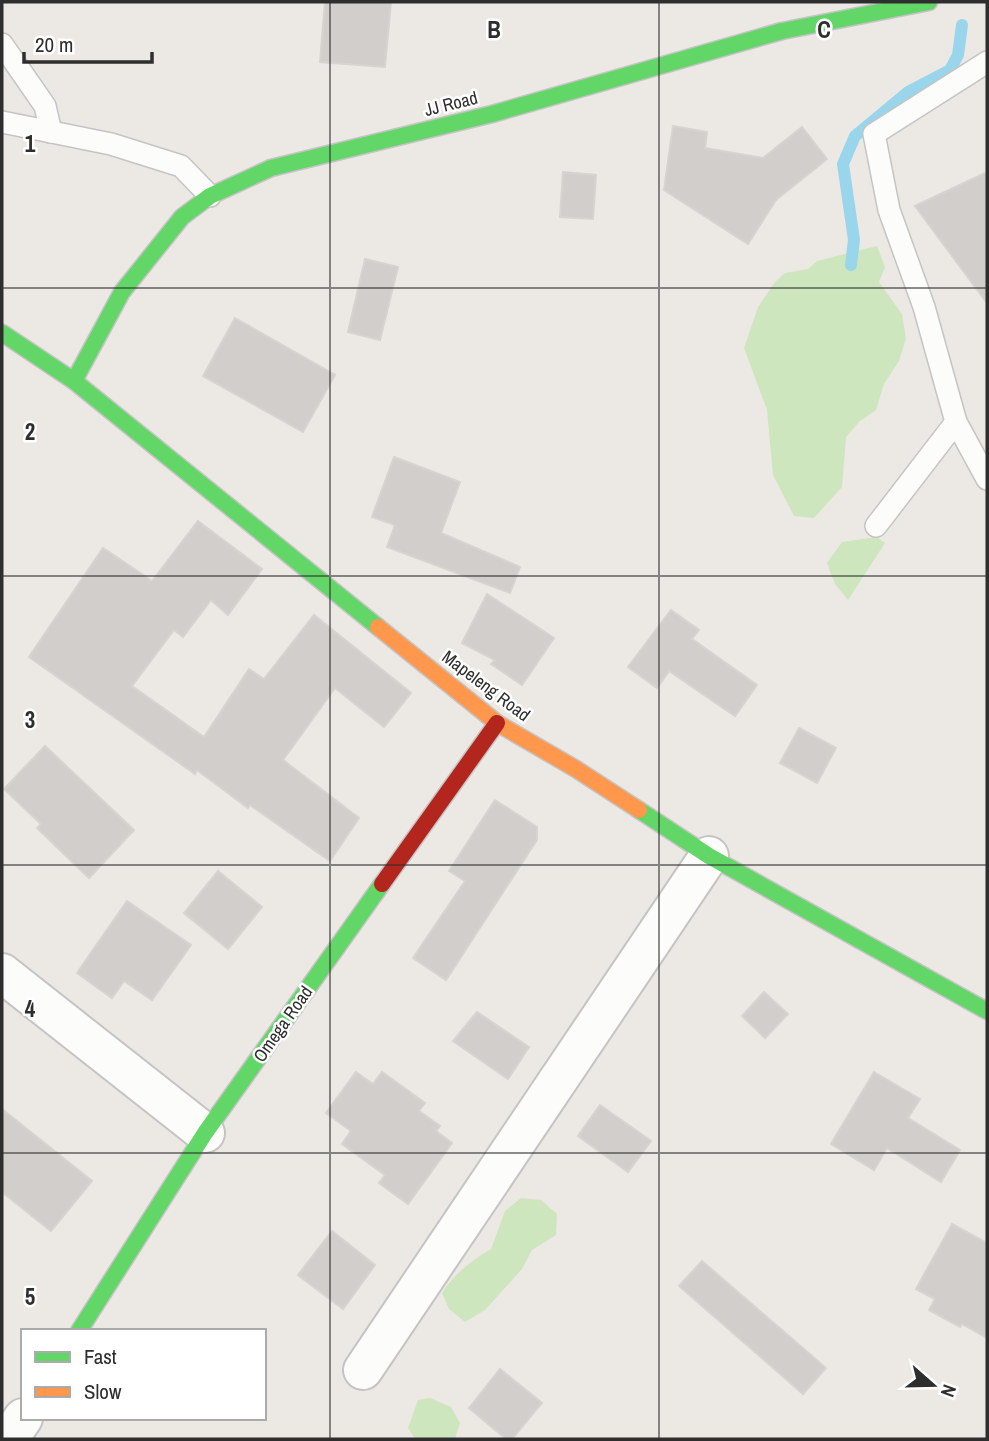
<svg xmlns="http://www.w3.org/2000/svg" width="989" height="1441" viewBox="0 0 989 1441" font-family="'Archivo Narrow',sans-serif">
	<style>
		.green { fill: #cee6be }
		.lines { fill: none; stroke-linecap: round; stroke-linejoin: round }
		.stream { stroke: #99d6ec; stroke-width: 12 }
		.building { fill: #d1cecb; stroke: #d7d4d0; stroke-width: 2 }
		.lane-casing { stroke: #c5c4c5; stroke-width: 24 }
		.street-casing { stroke: #c5c4c5; stroke-width: 42 }
		.fast-casing { stroke: #c5c4c5; stroke-width: 19 }
		.slow-casing { stroke: #c5c4c5; stroke-width: 19 }
		.jam-casing { stroke: #c5c4c5; stroke-width: 19 }
		.lane { stroke: #fcfcfb; stroke-width: 21 }
		.street { stroke: #fcfcfb; stroke-width: 38 }
		.fast { stroke: #63d668; stroke-width: 16 }
		.slow { stroke: #ff974d; stroke-width: 16 }
		.jam { stroke: #b3261e; stroke-width: 16 }
		.grid { fill: none; stroke: #2e2e2e; stroke-width: 2; stroke-opacity: 0.55 }
		.labels { text-anchor: middle; stroke-width: 5; stroke-linejoin: round; paint-order: stroke }
		.street-label { font-size: 18px; fill: #2e2e2e; stroke: #fff }
		.grid-label { font-size: 23px; text-anchor: middle; font-weight: bold; fill: #2e2e2e; stroke: #fff; stroke-width: 5; stroke-linejoin: round; paint-order: stroke }
	</style>
	<rect width="100%" height="100%" fill="#ece8e4"/>
	<g class="green">
		<polygon points="877,246 885,267 879,282 902,314 906,338 899,361 884,384 876,410 859,422 846,437 842,487 814,518 794,516 773,475 767,410 744,348 758,307 775,282 785,273 808,269 817,261"/>
		<polygon points="877,537 885,543 848,600 835,584 827,563 842,542"/>
		<path d="M521,1198l20,2 16,14 -1,21 -24,15 -10,19 -37,41 -20,12 -16,-13 -7,-16c13,-20 29,-32 49,-44l14,-38z"/>
		<polygon points="430,1398 451,1407 460,1423 455,1439 415,1439 408,1428 418,1400"/>
	</g>
	<g class="lines">
		<polyline class="stream" points="851,265 854,240 843,164 855,136 908,92 950,70 958,55 962,25"/>
	</g>
	<g class="building">
		<polygon points="325,2 391,2 385,67 320,62"/>
		<polygon points="673,126 707,132 705,148 763,158 802,127 827,159 776,200 748,244 664,190"/>
		<polygon points="563,172 596,175 593,219 560,217"/>
		<polygon points="987,172 987,303 915,206"/>
		<polygon points="365,259 398,267 380,340 348,332"/>
		<polygon points="235,318 335,375 303,432 203,376"/>
		<polygon points="394,457 460,482 441,533 520,567 510,593 387,547 395,525 372,517"/>
		<polygon points="198,521 262,569 228,615 211,600 183,637 174,630 132,686 204,737 249,669 264,679 314,615 411,693 384,727 335,688 283,760 359,818 330,861 250,805 248,808 197,770 195,774 29,657 103,548 152,581"/>
		<polygon points="487,594 554,638 522,685 491,664 495,660 462,643"/>
		<polygon points="671,610 699,630 692,639 757,685 735,716 669,671 657,688 628,667"/>
		<polygon points="799,728 836,748 817,783 780,763"/>
		<polygon points="45,746 134,830 89,878 37,828 41,824 4,789"/>
		<polygon points="495,800 537,827 537,840 446,980 413,958 465,881 449,871"/>
		<polygon points="218,871 262,907 228,949 184,913"/>
		<polygon points="127,901 191,945 152,1000 124,981 112,998 77,973"/>
		<polygon points="764,992 788,1014 765,1038 742,1016"/>
		<polygon points="477,1012 529,1047 508,1079 453,1041"/>
		<polygon points="356,1072 373,1084 382,1072 425,1103 419,1111 440,1126 436,1131 452,1143 408,1204 379,1183 385,1175 342,1144 351,1131 326,1113"/>
		<polygon points="874,1072 920,1099 908,1118 960,1150 941,1182 887,1148 874,1170 831,1144"/>
		<polygon points="600,1105 651,1141 628,1172 578,1136"/>
		<polygon points="2,1109 92,1181 51,1231 2,1192"/>
		<polygon points="952,1224 987,1243 987,1338 962,1324 960,1327 929,1310 935,1299 916,1289"/>
		<polygon points="332,1231 375,1265 343,1309 298,1275"/>
		<polygon points="702,1261 826,1368 803,1394 679,1286"/>
		<polygon points="500,1369 542,1403 512,1439 506,1439 469,1408"/>
	</g>
	<g class="lines">
		<defs>
			<g id="lane">
				<polyline points="2,44 45,106 51,132"/>
				<polyline points="2,122 111,144 181,166 210,196"/>
				<polyline points="956,422 987,479"/>
				<polyline points="876,526 956,422 924,307 889,210 874,134 987,62"/>
			</g>
			<g id="street">
				<polyline points="2,973 205,1133"/>
				<polyline points="363,1370 709,856"/>
				<polyline points="9,1439 23,1418"/>
			</g>
			<g id="fast">
				<polyline points="2,333 74,381 378,627"/>
				<polyline points="74,381 122,292 182,217 210,196 271,168 492,114 782,31 929,2"/>
				<polyline points="639,810 709,856 987,1011"/>
				<polyline points="79,1331 205,1133 382,884"/>
			</g>
			<polyline id="slow" points="378,627 497,723 576,769 639,810"/>
			<polyline id="jam" points="382,884 497,723"/>
		</defs>
		<use href="#lane" class="lane-casing"/>
		<use href="#street" class="street-casing"/>
		<use href="#fast" class="fast-casing"/>
		<use href="#slow" class="slow-casing"/>
		<use href="#jam" class="jam-casing"/>
		<use href="#lane" class="lane"/>
		<use href="#street" class="street"/>
		<use href="#fast" class="fast"/>
		<use href="#slow" class="slow"/>
		<use href="#jam" class="jam"/>
	</g>
	<path class="grid" d="M330,2v1437M659,2v1437M2,288h985M2,576h985M2,865h985M2,1153h985"/>
	<g class="labels">
		<g class="street-label">
			<text transform="translate(451 104) rotate(-14)" y="6">JJ Road</text>
			<text transform="translate(486 686) rotate(37)" y="6">Mapeleng Road</text>
			<text transform="translate(283 1024) rotate(-55)" y="6">Omega Road</text>
		</g>
	</g>
	<g class="grid-label">
		<text x="494" y="38">B</text>
		<text x="824" y="38">C</text>
		<text x="30" y="152">1</text>
		<text x="30" y="440">2</text>
		<text x="30" y="728">3</text>
		<text x="30" y="1017">4</text>
		<text x="30" y="1305">5</text>
	</g>
	<rect width="989" height="1441" fill="none" stroke="#2e2e2e" stroke-width="7"/>
	<rect x="21" y="1329" width="245" height="91" fill="#ffffff" stroke="#ababab" stroke-width="2"/>
	<rect x="35" y="1352" width="35" height="10" fill="#63d668" stroke="#ababab" stroke-width="2"/>
	<text x="84" y="1364" font-size="21" fill="#2e2e2e">Fast</text>
	<rect x="35" y="1387" width="35" height="10" fill="#ff974d" stroke="#ababab" stroke-width="2"/>
	<text x="84" y="1399" font-size="21" fill="#2e2e2e">Slow</text>
	<g transform="translate(933 1385) rotate(110)" stroke="#ffffff" stroke-width="5" paint-order="stroke">
	<path d="M0-5L12 26L0 18L-12 26Z" fill="#2e2e2e"/>
	<text y="-10" font-size="19" font-weight="bold" text-anchor="middle" fill="#2e2e2e">N</text>
	</g>
	<path d="M24 52v10h128v-10" fill="none" stroke="#2e2e2e" stroke-width="3.5"/>
	<text x="35" y="52" font-size="21" fill="#2e2e2e" stroke="#ffffff" stroke-width="5" paint-order="stroke">20 m</text>
</svg>
